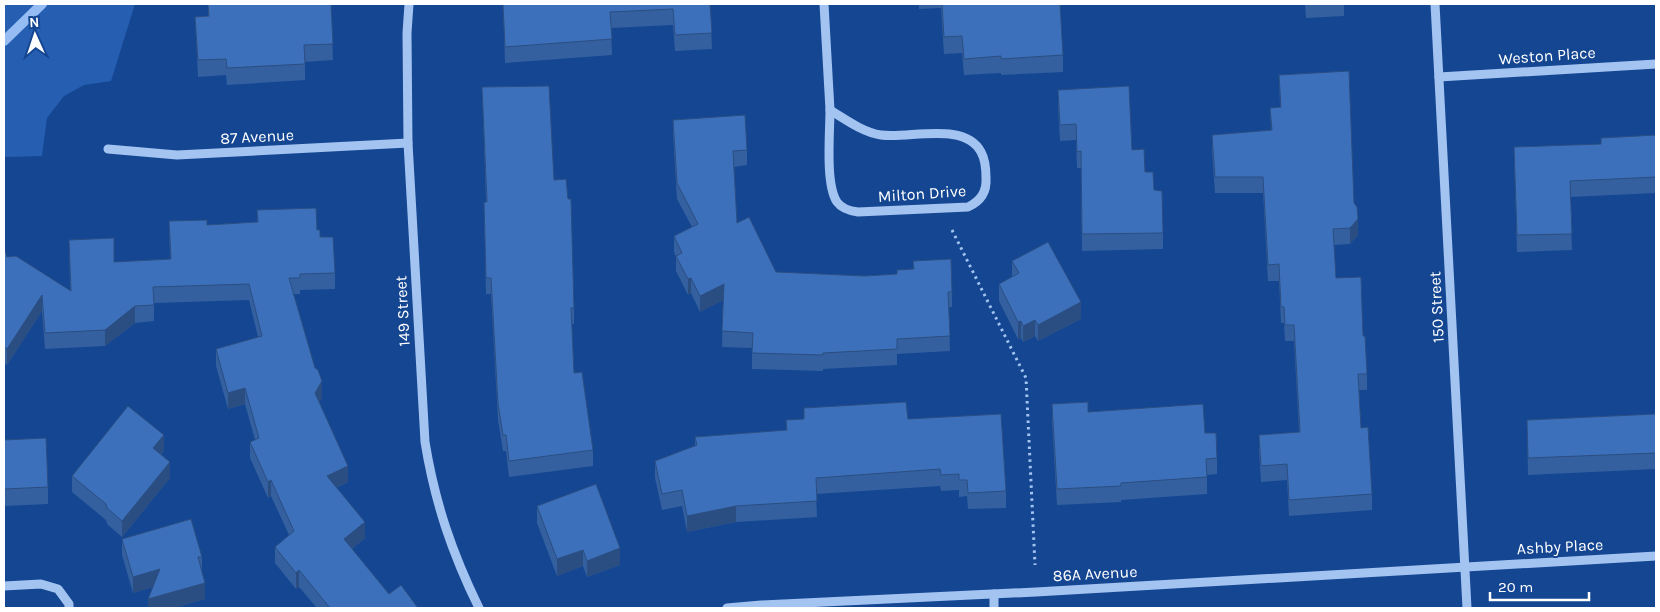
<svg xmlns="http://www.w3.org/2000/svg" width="1660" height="612" viewBox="0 0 1660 612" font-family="Karla,sans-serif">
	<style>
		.green { fill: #265fb1 }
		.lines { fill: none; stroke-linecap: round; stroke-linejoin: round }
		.stream { stroke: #95bdf4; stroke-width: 10 }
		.path { stroke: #a3c3f1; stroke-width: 3; stroke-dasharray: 2.5 4; stroke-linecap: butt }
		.minor { stroke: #a3c3f1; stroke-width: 9 }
		.wall { fill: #3460a0 }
		.shaded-wall { fill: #2b4e82 }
		.building { fill: #3d70ba; stroke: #2b4e82 }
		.labels { text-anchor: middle; stroke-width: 4; stroke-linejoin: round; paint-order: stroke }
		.street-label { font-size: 16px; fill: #fff; stroke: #144692 }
	</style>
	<rect width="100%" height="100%" fill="#144692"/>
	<polygon class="green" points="4,4 135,4 111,81 84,85 64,96 47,118 42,156 4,157"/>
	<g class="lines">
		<polyline class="stream" points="4,41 42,4"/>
		<polyline class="path" points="952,230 1026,378 1035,565"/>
		<g class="minor">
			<path d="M409,4l-2,29 1,110 17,299c10,61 27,111 54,166"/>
			<polyline points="824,4 830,110"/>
			<polyline points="1435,4 1467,608"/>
			<polyline points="1439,77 1656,64"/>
			<path d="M830,110c15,9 32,22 51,25 28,4 84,-14 100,17 4,7 5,17 5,26 1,14 -5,23 -18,29l-110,5c-8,-1 -16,-3 -21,-10 -12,-18 -7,-70 -7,-92z"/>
			<polyline points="108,149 177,155 408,143"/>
			<polyline points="4,586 41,584 58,589 69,604 69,608"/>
			<polyline points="994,594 994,608"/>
			<polyline points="727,608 761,605 1036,592 1656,556"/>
		</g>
	</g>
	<g class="wall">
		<polygon points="208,4 331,4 333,60 305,62 305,80 227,85 226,75 198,77 195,17 208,16"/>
		<polygon points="503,4 710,4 712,49 675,51 673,25 611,28 612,55 505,63"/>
		<polygon points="919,4 1060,4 1063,55 1063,72 1001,75 1001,73 964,75 962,53 944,54 941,8 919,9"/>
		<polygon points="1305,4 1344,4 1344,16 1306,18"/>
		<polygon points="1279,75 1354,203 1358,235 1350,244 1334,245 1336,278 1363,336 1367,374 1367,390 1359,390 1361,428 1372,494 1372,510 1289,516 1287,480 1261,482 1259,451 1259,435 1299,432 1294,341 1285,341 1284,323 1281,323 1279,281 1268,281 1263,193 1215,193 1212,151 1212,135 1271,131 1270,108 1280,107"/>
		<polygon points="482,87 554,180 574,308 574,324 572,324 574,373 593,450 593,466 509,477 506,451 503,451 498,420 491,294 486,294 484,202 486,202"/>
		<polygon points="1058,90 1132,150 1145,172 1154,190 1163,233 1163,249 1082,251 1081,168 1077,168 1076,140 1060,141 1058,106"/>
		<polygon points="673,120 747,150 747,165 734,167 737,223 776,272 865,276 897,274 913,269 913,261 952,292 952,307 949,307 950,351 897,354 897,365 823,369 823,371 752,369 752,348 722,347 723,300 700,312 691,293 688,295 676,271 676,257 674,252 674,236 692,227 677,199 673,135"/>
		<polygon points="1656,135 1656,193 1570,197 1572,250 1517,252 1514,147 1601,144"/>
		<polygon points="257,210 317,230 335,273 335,289 300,290 300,294 293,294 322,398 319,402 348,482 336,488 365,538 352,549 389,594 418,608 317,608 299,587 296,589 275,563 275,547 289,535 271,496 268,498 250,458 250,442 255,440 245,404 228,409 216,366 216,349 258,337 249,300 154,303 154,321 135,323 105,346 45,349 42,311 7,365 4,363 4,247 7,257 70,291 69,240 114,262 170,259 169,221 207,225 257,222"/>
		<polygon points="1012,261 1081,319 1038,341 1035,336 1023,342 1021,338 1018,339 999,301 999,284 1012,277"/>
		<polygon points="1052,404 1088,412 1205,433 1217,458 1217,474 1207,475 1207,494 1121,500 1121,502 1057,505 1052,421"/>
		<polygon points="804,408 908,419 1006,491 1006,508 968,509 967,496 959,497 959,490 941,491 940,486 816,494 817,517 736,522 687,532 682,506 662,510 655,478 655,461 695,446 695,437 786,430 786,420 804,419"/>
		<polygon points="1656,414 1656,469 1528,475 1527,420"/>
		<polygon points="4,440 48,487 48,504 4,506"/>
		<polygon points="164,451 161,455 170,478 122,537 107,524 106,520 72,492 72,476"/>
		<polygon points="537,506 620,565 587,577 583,566 557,576 537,523"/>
		<polygon points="122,539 202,557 202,573 205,599 174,608 148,608 153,587 133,593 122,555"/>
	</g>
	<g class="shaded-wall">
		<polygon points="1358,219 1358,235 1350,244 1350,228"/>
		<polygon points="691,278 691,293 688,295 688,279"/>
		<polygon points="724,284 724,300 700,312 700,296"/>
		<polygon points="42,295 42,311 7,365 7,349"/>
		<polygon points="1081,302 1081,319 1038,341 1038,325"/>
		<polygon points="135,306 135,323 105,346 105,330"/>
		<polygon points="1035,320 1035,336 1023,342 1023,326"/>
		<polygon points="1021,321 1021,338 1018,339 1018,322"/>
		<polygon points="322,381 322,398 315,409 315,393"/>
		<polygon points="245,388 245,404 228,409 228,393"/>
		<polygon points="164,435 164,451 153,464 153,448"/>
		<polygon points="170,462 170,478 122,537 122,521"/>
		<polygon points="348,466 348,482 327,492 327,476"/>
		<polygon points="271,480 271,496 268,498 268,482"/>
		<polygon points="736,506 736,522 687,532 687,516"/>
		<polygon points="365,522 365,538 344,555 344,539"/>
		<polygon points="620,548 620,565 587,577 587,561"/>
		<polygon points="583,550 583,566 557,576 557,559"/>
		<polygon points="160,569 160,585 133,593 133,577"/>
		<polygon points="299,570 299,587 296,589 296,573"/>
		<polygon points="205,583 205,599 174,608 148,608 148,599"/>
	</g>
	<g class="building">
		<polygon points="208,4 331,4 333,44 304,45 305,64 227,68 226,59 198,60 195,17 209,16"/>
		<polygon points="503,4 710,4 712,33 675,35 673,9 610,12 612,39 505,47"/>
		<polygon points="942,4 1060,4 1063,55 1001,59 1001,56 964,59 962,36 944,37"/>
		<polygon points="1349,71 1354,203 1357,207 1358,219 1350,228 1333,229 1336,278 1361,277 1363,336 1365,336 1367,374 1358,374 1361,428 1368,427 1372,494 1289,500 1287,464 1261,466 1259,435 1300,432 1294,325 1285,325 1284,307 1281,307 1279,264 1268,265 1263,177 1215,177 1212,135 1272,130 1270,108 1281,107 1279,75"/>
		<polygon points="549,86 554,180 566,179 568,199 571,199 574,308 571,308 574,373 582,372 593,450 509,461 506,435 503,435 498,404 491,278 486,278 484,202 487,202 482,87"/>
		<polygon points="1129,86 1132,150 1144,149 1145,172 1153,172 1154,190 1162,191 1163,233 1082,234 1081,151 1077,152 1076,124 1060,125 1058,90"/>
		<polygon points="745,115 747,150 733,151 737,223 749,217 776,272 865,276 897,274 897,270 914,269 913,261 951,259 952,292 948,292 950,336 897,339 897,349 823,353 823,355 752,353 753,333 722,331 724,284 700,296 691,278 688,279 676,256 682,253 674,236 698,224 677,183 673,120"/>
		<polygon points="1656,135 1656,177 1570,181 1572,234 1517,235 1514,147 1601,144 1601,138"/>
		<polygon points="316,208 317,230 320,230 320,237 333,237 335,273 300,274 300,278 289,278 315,368 318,370 322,381 315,393 348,466 327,476 365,522 344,539 389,594 401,585 418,608 330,608 299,570 296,573 275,547 294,531 271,480 268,482 250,442 259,438 245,388 228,393 216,349 262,336 249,284 153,287 154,305 135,306 105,330 45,333 42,295 7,349 4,347 4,247 7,257 16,256 71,291 69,240 114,238 114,262 171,259 169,221 207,220 207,225 258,222 257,210"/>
		<polygon points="1048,242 1081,302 1038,325 1035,320 1023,326 1021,321 1018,322 999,284 1019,273 1012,261"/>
		<polygon points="906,402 908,419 1001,414 1006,491 968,493 967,480 959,480 959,474 941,475 940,469 816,478 817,501 736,506 687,516 682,490 662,494 655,461 697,445 695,437 787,430 786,420 804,419 804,408"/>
		<polygon points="1088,402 1088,412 1203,404 1205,433 1216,433 1217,458 1206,459 1207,477 1121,483 1121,486 1057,489 1052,404"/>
		<polygon points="128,406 164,435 153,448 170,462 122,521 107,508 106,504 72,476"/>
		<polygon points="1656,414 1656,453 1528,458 1527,420"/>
		<polygon points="46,438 48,487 4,489 4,440"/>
		<polygon points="596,484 620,548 587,561 583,550 557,559 537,506"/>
		<polygon points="191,519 202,557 198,557 205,583 148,599 160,569 133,577 122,539"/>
	</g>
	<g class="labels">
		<g class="street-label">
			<text transform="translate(1547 55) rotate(-4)" y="6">Weston Place</text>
			<text transform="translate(257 136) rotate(-3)" y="6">87 Avenue</text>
			<text transform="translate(922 193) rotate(-4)" y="6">Milton Drive</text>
			<text transform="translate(1436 307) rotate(-93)" y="6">150 Street</text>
			<text transform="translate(402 311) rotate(-93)" y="6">149 Street</text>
			<text transform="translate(1560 546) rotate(-3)" y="6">Ashby Place</text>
			<text transform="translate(1095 573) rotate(-3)" y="6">86A Avenue</text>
		</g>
	</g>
	<rect width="1660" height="612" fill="none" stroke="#ffffff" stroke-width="10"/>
	<g transform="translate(35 35) rotate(357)" stroke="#144692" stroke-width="4" paint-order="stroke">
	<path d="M0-4L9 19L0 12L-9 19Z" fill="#ffffff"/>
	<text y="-8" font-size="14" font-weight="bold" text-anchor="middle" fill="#ffffff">N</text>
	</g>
	<path d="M1490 592v8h99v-8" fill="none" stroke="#ffffff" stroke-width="2.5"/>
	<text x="1498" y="592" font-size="15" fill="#ffffff" stroke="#144692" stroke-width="4" paint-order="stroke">20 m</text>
</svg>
